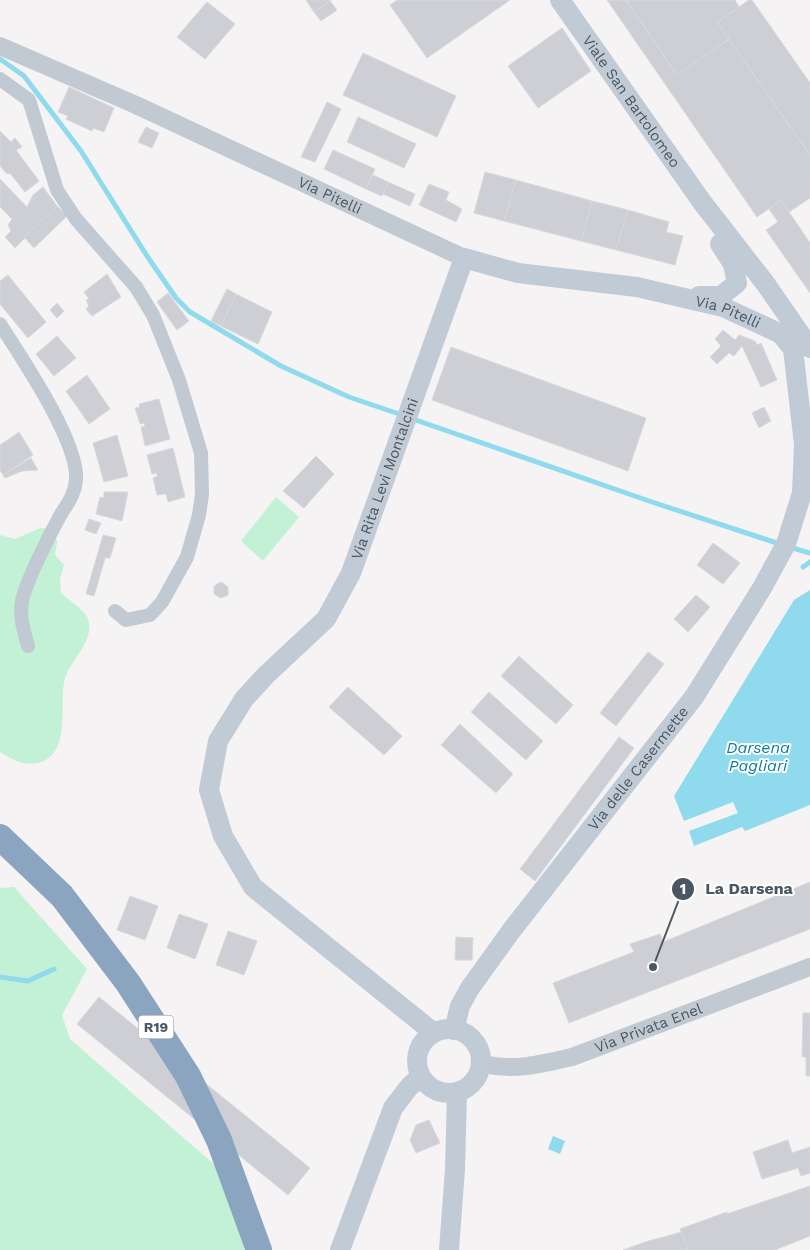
<svg xmlns="http://www.w3.org/2000/svg" width="810" height="1250" viewBox="0 0 810 1250" font-family="'Work Sans',sans-serif">
	<style>
		.green { fill: #c3f1d5 }
		.water { fill: #90daee }
		.lines { fill: none; stroke-linecap: round; stroke-linejoin: round }
		.stream { stroke: #90daee; stroke-width: 5 }
		.building { fill: #cdcfd5; stroke: #d7d9de }
		.minor { stroke: #c1cad2; stroke-width: 14 }
		.tertiary { stroke: #c1cad2; stroke-width: 18 }
		.secondary { stroke: #c1cbd6; stroke-width: 20 }
		.motorway { stroke: #8ba5c1; stroke-width: 26 }
		.labels { text-anchor: middle; stroke-width: 4; stroke-linejoin: round; paint-order: stroke }
		.shield { fill: #fff; stroke: #808990; stroke-width: 1 }
		.shield-label { font-size: 14px; font-weight: bold; fill: #4a5661 }
		.street-label { font-size: 15px; fill: #4a5661; stroke: #fff }
		.water-label { font-size: 16px; font-style: italic; fill: #0c7c9b; stroke: #fff }
		.leader { fill: none; stroke: #4a5661; stroke-width: 2 }
		.callout-dot { fill: #4a5661; stroke: #fff; stroke-width: 2 }
		.mark-label { font-size: 15px; text-anchor: middle; font-weight: bold; fill: #fff }
		.callout-label { font-size: 16px; text-anchor: middle; font-weight: bold; fill: #4a5661; stroke: #fff; stroke-width: 4; stroke-linejoin: round; paint-order: stroke }
	</style>
	<rect width="100%" height="100%" fill="#f5f3f3"/>
	<g class="green">
		<polygon points="276,497 299,517 263,561 241,541"/>
		<path d="M40,528l14,1 3,13 -2,13 9,10 -4,14 1,14c8,8 27,18 28,30 3,20 -18,37 -24,55 -7,25 8,76 -27,85 -15,3 -25,-3 -38,-11v-217l15,4z"/>
		<polygon points="14,887 87,969 62,1015 70,1039 216,1166 249,1250 0,1250 0,888"/>
	</g>
	<g class="water">
		<polygon points="810,590 810,805 745,831 742,827 694,846 689,831 738,813 733,802 684,821 674,796 794,600"/>
		<polygon points="553,1136 565,1141 560,1154 548,1149"/>
	</g>
	<g class="lines">
		<g class="stream">
			<polyline points="0,59 24,76 81,151 147,256 176,298 190,312 281,366 349,397 402,415"/>
			<polyline points="410,418 652,502 780,544"/>
			<polyline points="789,547 810,553"/>
			<polyline points="803,567 810,562"/>
			<polyline points="0,977 28,981 54,969"/>
		</g>
	</g>
	<g class="building">
		<polygon points="306,0 331,0 314,12"/>
		<polygon points="397,0 510,0 427,58 390,5"/>
		<polygon points="607,0 626,0 677,75 729,39 810,155 810,198 789,212 781,200 757,217"/>
		<polygon points="626,0 735,0 739,7 717,22 729,39 677,75"/>
		<polygon points="749,0 752,0 810,83 810,155 717,22"/>
		<polygon points="330,1 337,10 321,21 314,12"/>
		<polygon points="207,2 235,24 205,59 177,37"/>
		<polygon points="562,28 591,71 538,108 508,66"/>
		<polygon points="363,53 456,96 437,137 343,95"/>
		<polygon points="69,87 114,108 104,132 93,128 92,131 66,119 68,116 58,112"/>
		<polygon points="327,102 341,109 315,162 301,157"/>
		<polygon points="358,117 416,144 404,168 347,142"/>
		<polygon points="146,127 159,133 152,148 138,142"/>
		<polygon points="0,131 11,142 15,138 22,147 16,150 39,181 25,192 10,173 7,174 0,166"/>
		<polygon points="333,150 375,169 366,189 324,169"/>
		<polygon points="485,172 516,180 504,221 474,213"/>
		<polygon points="373,175 388,182 382,196 366,189"/>
		<polygon points="0,179 27,207 33,195 43,187 57,206 15,248 5,237 11,231 8,225 12,219 0,207"/>
		<polygon points="516,180 592,201 581,241 504,221"/>
		<polygon points="388,182 415,194 410,206 383,194"/>
		<polygon points="429,184 449,192 446,200 462,209 456,222 419,205"/>
		<polygon points="781,200 810,243 810,293 766,230 778,222 769,209"/>
		<polygon points="592,201 628,210 616,250 581,241"/>
		<polygon points="57,206 67,216 34,248 24,237"/>
		<polygon points="628,210 669,222 666,232 683,236 675,265 616,250"/>
		<polygon points="107,274 121,297 92,316 86,309 89,306 86,300 89,299 84,292"/>
		<polygon points="8,275 46,322 28,338 0,304 0,281"/>
		<polygon points="227,289 236,294 221,326 211,321"/>
		<polygon points="168,293 189,321 177,330 157,302"/>
		<polygon points="236,294 272,312 258,344 221,326"/>
		<polygon points="57,303 64,311 57,318 50,310"/>
		<polygon points="723,330 735,340 739,335 755,341 757,345 761,343 777,380 761,387 742,346 734,356 729,353 717,364 710,357 721,346 715,339"/>
		<polygon points="57,336 76,358 54,376 36,354"/>
		<polygon points="451,347 646,418 628,471 432,400"/>
		<polygon points="87,375 110,409 89,424 66,391"/>
		<polygon points="159,399 170,439 145,446 141,427 145,426 144,423 140,424 135,408 140,407 139,404"/>
		<polygon points="764,407 771,421 759,428 752,413"/>
		<polygon points="19,432 33,455 3,475 0,470 0,445"/>
		<polygon points="117,435 128,476 104,482 93,443"/>
		<polygon points="173,448 185,497 168,502 166,494 157,495 153,478 158,476 156,473 152,474 147,455"/>
		<polygon points="316,456 334,474 304,508 283,491"/>
		<polygon points="31,458 38,470 22,471 5,478 3,475"/>
		<polygon points="104,492 128,492 122,521 96,514 100,497 104,498"/>
		<polygon points="89,519 101,523 96,534 85,530"/>
		<polygon points="103,535 116,538 110,558 105,558 94,596 86,594"/>
		<polygon points="713,543 740,563 723,584 697,565"/>
		<polygon points="221,582 228,587 228,595 221,598 214,594 214,586"/>
		<polygon points="696,595 710,607 688,632 674,619"/>
		<polygon points="648,652 664,664 616,726 600,713"/>
		<polygon points="519,656 573,705 556,724 501,676"/>
		<polygon points="348,687 402,736 384,755 329,707"/>
		<polygon points="489,692 543,741 526,760 471,712"/>
		<polygon points="460,724 513,774 496,793 441,745"/>
		<polygon points="619,737 634,748 535,881 520,869"/>
		<polygon points="810,882 810,929 569,1023 553,983 634,952 630,944 660,934 663,942"/>
		<polygon points="130,896 158,906 145,940 117,930"/>
		<polygon points="179,914 208,924 195,959 167,948"/>
		<polygon points="228,931 257,941 244,975 216,965"/>
		<polygon points="456,937 473,938 472,960 455,960"/>
		<polygon points="99,997 310,1168 288,1195 77,1024"/>
		<polygon points="803,1013 810,1013 810,1076 806,1076 806,1057 802,1057"/>
		<polygon points="429,1120 440,1143 416,1153 410,1140 416,1125"/>
		<polygon points="788,1140 792,1153 810,1147 810,1173 801,1176 798,1168 762,1179 753,1152"/>
		<polygon points="810,1186 810,1236 775,1250 688,1250 680,1229 727,1212 727,1214"/>
		<polygon points="682,1232 688,1250 623,1250 645,1242"/>
	</g>
	<g class="lines">
		<g class="minor">
			<polyline points="0,79 29,100 57,190 76,219 136,287 153,315 179,380 201,453 202,494 199,515 187,557 162,602 150,615 126,620 115,611"/>
			<path d="M0,324c21,33 79,118 76,156 -1,14 -8,23 -15,34 -11,20 -35,67 -39,87 -3,15 2,31 6,45"/>
		</g>
		<g class="tertiary">
			<path id="s1" d="M0,46l136,59 328,153"/>
			<path id="s2" d="M481,1063c30,9 62,1 91,-6l238,-90"/>
		</g>
		<g class="secondary">
			<path id="s3" d="M560,0l142,202 63,81 45,65"/>
			<polyline points="699,296 721,296 737,283 733,264 720,244"/>
			<circle cx="449" cy="1061" r="32"/>
			<path id="s4" d="M454,1030l6,-24 10,-18 41,-57 183,-234 68,-109 24,-44 16,-51 7,-11"/>
			<path id="s5" d="M434,1033l-181,-146 -30,-51 -14,-46 9,-49 26,-42 22,-24 60,-56 25,-46 113,-315 54,15 119,14 86,20 58,27 12,15 11,95 -2,49"/>
			<polyline points="340,1250 393,1108 409,1087 420,1077"/>
			<polyline points="449,1250 455,1169 457,1093"/>
		</g>
		<polyline class="motorway" points="0,837 62,896 128,983 188,1076 219,1140 259,1250"/>
	</g>
	<g class="labels">
		<rect class="shield" x="138.5" y="1015.5" width="35" height="23" rx="4"/>
		<g class="shield-label">
			<text x="156" y="1032">R19</text>
		</g>
		<g class="street-label">
			<text dy="5" stroke="none"><textPath href="#s3" startOffset="124">Viale San Bartolomeo</textPath></text>
			<text dy="5" stroke="none"><textPath href="#s1" startOffset="362">Via Pitelli</textPath></text>
			<text dy="5" stroke="none"><textPath href="#s5" startOffset="1211">Via Pitelli</textPath></text>
			<text dy="5" stroke="none"><textPath href="#s5" startOffset="706">Via Rita Levi Montalcini</textPath></text>
			<text dy="5" stroke="none"><textPath href="#s4" startOffset="322">Via delle Casermette</textPath></text>
			<text dy="5" stroke="none"><textPath href="#s2" startOffset="174">Via Privata Enel</textPath></text>
		</g>
		<g class="water-label">
			<text x="758" y="753">Darsena<tspan x="758" dy="18">Pagliari</tspan></text>
		</g>
	</g>
	<path class="leader" d="M653 967L683 889"/>
	<g class="callout-dot">
		<circle cx="653" cy="967" r="5"/>
		<circle cx="683" cy="889" r="12"/>
	</g>
	<g class="mark-label">
		<text x="683" y="894">1</text>
	</g>
	<g class="callout-label">
		<text x="749" y="894">La Darsena</text>
	</g>
</svg>
